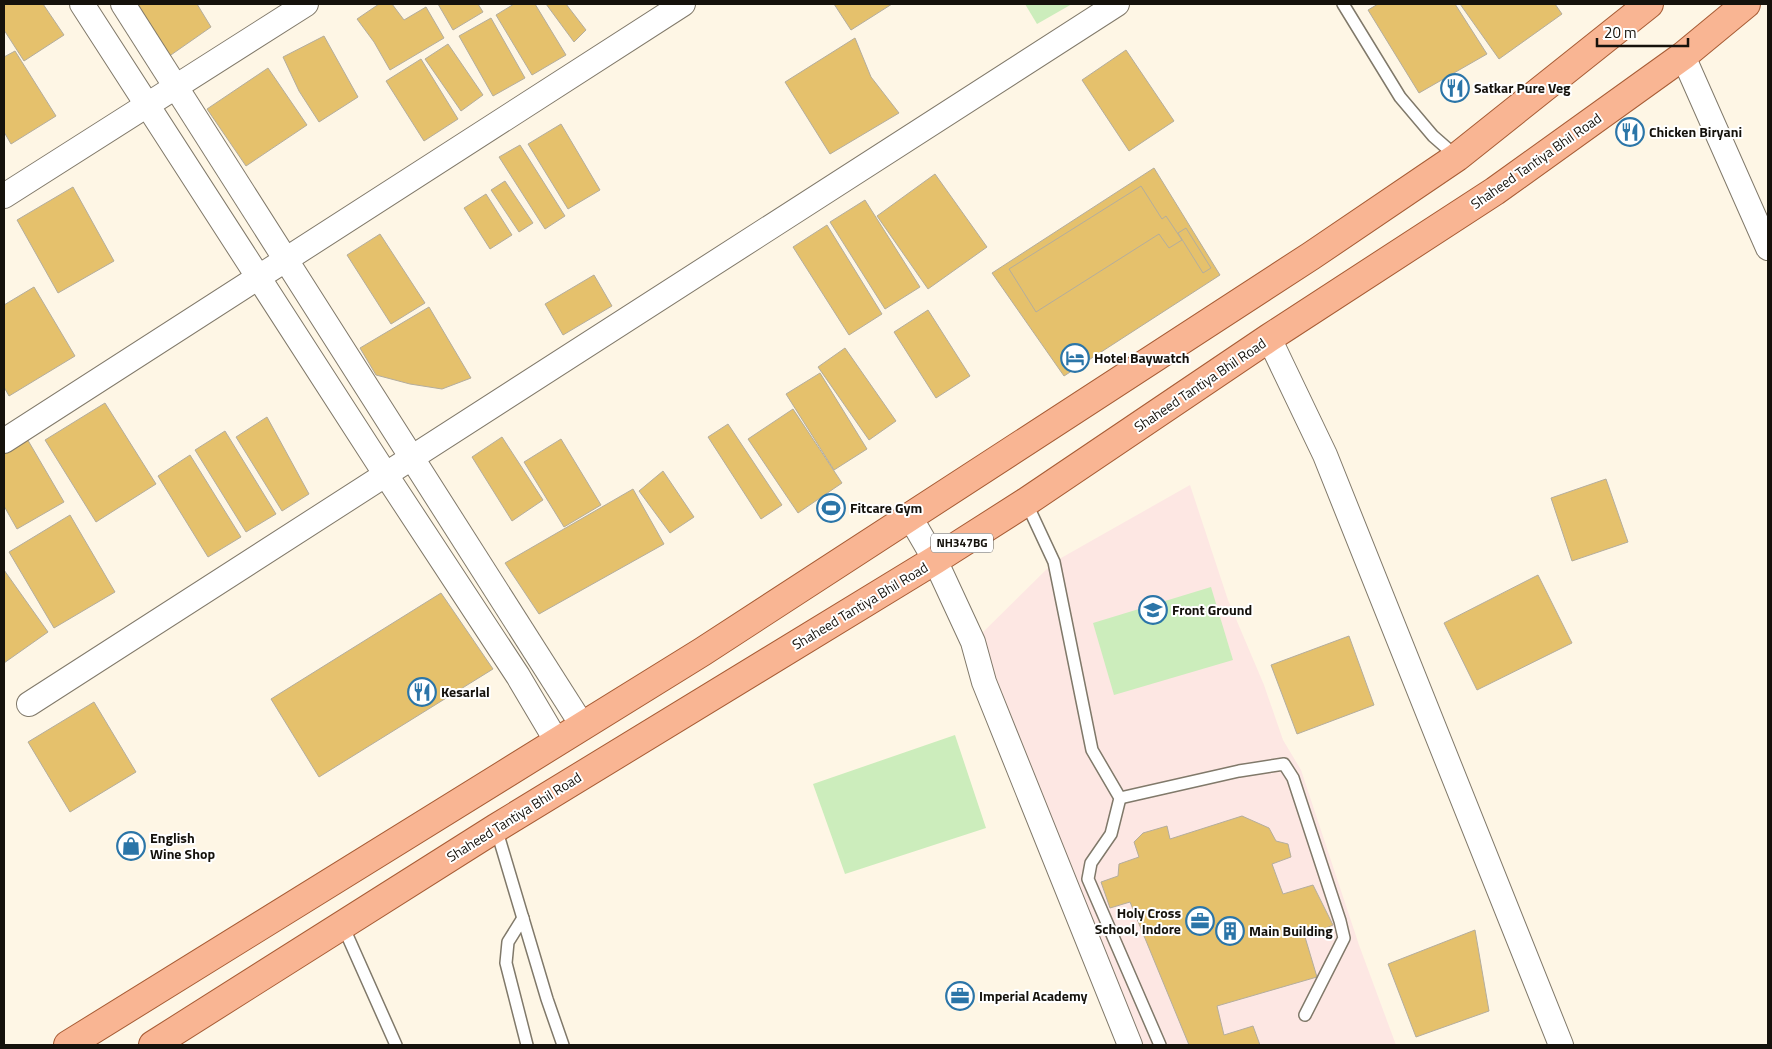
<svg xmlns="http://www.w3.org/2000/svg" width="1772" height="1049" viewBox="0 0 1772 1049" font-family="'Titillium Web',sans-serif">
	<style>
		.education { fill: #fde7e3 }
		.green { fill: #ccedbc }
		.building { fill: #e5c16c; stroke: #b4ad9d }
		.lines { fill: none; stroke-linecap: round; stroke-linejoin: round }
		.service-casing { stroke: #80796a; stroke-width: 14 }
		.minor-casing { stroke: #80796a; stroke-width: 26 }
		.primary-casing { stroke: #a75c35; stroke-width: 30 }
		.service { stroke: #fff; stroke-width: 11 }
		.minor { stroke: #fff; stroke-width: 24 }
		.primary { stroke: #f9b593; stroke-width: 28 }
		.labels { text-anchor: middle; stroke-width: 4; stroke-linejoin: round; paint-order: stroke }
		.shield { fill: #fff; stroke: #5b5955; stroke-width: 1 }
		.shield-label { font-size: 12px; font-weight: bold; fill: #15120c }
		.poi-label { font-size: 14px; font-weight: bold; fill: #15120c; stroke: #fff; text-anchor: start }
		.street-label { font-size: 14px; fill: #15120c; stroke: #fff }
	</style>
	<rect width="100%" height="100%" fill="#fef6e5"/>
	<polygon class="education" points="1190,485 1228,600 1264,685 1283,740 1301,770 1359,945 1396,1045 1130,1045 973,642 1054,562"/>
	<g class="green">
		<polygon points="1025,4 1072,4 1037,24"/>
		<polygon points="1211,587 1233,660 1114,695 1093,623"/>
		<polygon points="955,735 986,828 845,874 813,784"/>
	</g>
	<g class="building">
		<polygon points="4,4 43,4 64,35 24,61 4,30"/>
		<polygon points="137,4 197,4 211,27 168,57"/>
		<polygon points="379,4 392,4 404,20 426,7 444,38 390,70 374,42 357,19"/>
		<polygon points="438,4 478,4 483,12 453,30"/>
		<polygon points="514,4 535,4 566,55 532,75 496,15"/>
		<polygon points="546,4 566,4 586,30 574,42"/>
		<polygon points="834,4 892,4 851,30"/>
		<polygon points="1378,4 1455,4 1487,54 1419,93 1368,10"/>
		<polygon points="1460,4 1555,4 1562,14 1499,59"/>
		<polygon points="491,18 525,78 493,96 459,36"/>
		<polygon points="324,36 358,97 319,122 299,91 283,57"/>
		<polygon points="855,38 871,77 899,113 830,154 785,82"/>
		<polygon points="448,44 483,95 461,111 425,59"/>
		<polygon points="1126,50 1174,121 1129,151 1082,80"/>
		<polygon points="15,51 56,116 11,144 4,132 4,57"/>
		<polygon points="421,59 458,119 424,141 386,81"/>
		<polygon points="268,68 307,125 246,166 207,109"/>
		<polygon points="561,124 600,190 568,209 528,144"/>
		<polygon points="520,145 565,216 545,229 499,157"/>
		<polygon points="1154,168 1220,275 1064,376 992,273"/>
		<polygon points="935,174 987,247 928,289 877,216"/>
		<polygon points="505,181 533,223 519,232 491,190"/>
		<polygon points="1141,186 1162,219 1166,216 1182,240 1169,248 1159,234 1036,312 1009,269"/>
		<polygon points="73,187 114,261 58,293 17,220"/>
		<polygon points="486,194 512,235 490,249 464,208"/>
		<polygon points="865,200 920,287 885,309 830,222"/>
		<polygon points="827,225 882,314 849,335 793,247"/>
		<polygon points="1186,228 1211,268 1203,273 1178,233"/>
		<polygon points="380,234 425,303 391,324 347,255"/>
		<polygon points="594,275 612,306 563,335 545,304"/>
		<polygon points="34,287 75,356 9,396 4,387 4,305"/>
		<polygon points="429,307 471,378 442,389 410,384 376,375 360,348"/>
		<polygon points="928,310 970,376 936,398 894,332"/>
		<polygon points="845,348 896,421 869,440 818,367"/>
		<polygon points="820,373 867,449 834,470 786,394"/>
		<polygon points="105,403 156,484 96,522 45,440"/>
		<polygon points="793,409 842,483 798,513 748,439"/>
		<polygon points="267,417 309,494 282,511 236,437"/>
		<polygon points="728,424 782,505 761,519 708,437"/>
		<polygon points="225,431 276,514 246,532 195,450"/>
		<polygon points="26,437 64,502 17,529 4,506 4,450"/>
		<polygon points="502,437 543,500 512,521 472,457"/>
		<polygon points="561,439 601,505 564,527 524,462"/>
		<polygon points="190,455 241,537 208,557 158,476"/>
		<polygon points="663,471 694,517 670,533 639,491"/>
		<polygon points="1606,479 1628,542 1572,561 1551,498"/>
		<polygon points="633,489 664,544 539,614 505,563"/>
		<polygon points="70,515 115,592 54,628 9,552"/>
		<polygon points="4,570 48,632 4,663"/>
		<polygon points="1538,575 1572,643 1477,690 1444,623"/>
		<polygon points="441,593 493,669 319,777 271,699"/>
		<polygon points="1349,636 1374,705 1297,734 1271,665"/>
		<polygon points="94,702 136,772 70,812 28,742"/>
		<polygon points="1242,816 1269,828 1276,841 1288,844 1291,857 1272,864 1283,894 1313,885 1333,925 1305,937 1317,977 1217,1006 1224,1035 1253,1026 1260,1045 1189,1045 1130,902 1110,908 1101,882 1118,876 1119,864 1139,857 1134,842 1143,833 1167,826 1170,839"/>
		<polygon points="1475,930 1489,1011 1416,1037 1388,964"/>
	</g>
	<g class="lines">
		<defs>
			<g id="service">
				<polyline points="1343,4 1400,97 1433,136 1457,157"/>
				<polyline points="1026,502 1054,562 1092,750 1120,798 1111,834 1091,863 1088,879 1160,1045"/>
				<polyline points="1120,798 1239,771 1284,764 1293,778 1340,921 1344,938 1305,1015"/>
				<polyline points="496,828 547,999 563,1045"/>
				<polyline points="523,918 508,942 506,963 527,1045"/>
				<polyline points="343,926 396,1045"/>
			</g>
			<g id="minor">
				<polyline points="82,4 386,475 518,676 557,742"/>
				<polyline points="123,4 582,725"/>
				<polyline points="1683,56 1768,248"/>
				<polyline points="4,196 306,4"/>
				<polyline points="1269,338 1325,455 1561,1045"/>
				<polyline points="4,441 683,4"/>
				<polyline points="910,517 935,560 973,642 984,682 1130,1045"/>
				<polyline points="29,704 1117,4"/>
			</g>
			<g id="primary">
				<polyline points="68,1045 702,652 1311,256 1457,157 1649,4"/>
				<polyline points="153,1045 496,828 935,560 1026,502 1269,338 1495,191 1683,56 1746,4"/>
			</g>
		</defs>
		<use href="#service" class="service-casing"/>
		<use href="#minor" class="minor-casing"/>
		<use href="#primary" class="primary-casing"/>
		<use href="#service" class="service"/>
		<use href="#minor" class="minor"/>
		<use href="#primary" class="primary"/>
	</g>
	<defs>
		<symbol id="restaurant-ring" viewBox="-11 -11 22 22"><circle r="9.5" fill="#fff" stroke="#2b75a8" stroke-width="1.5"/><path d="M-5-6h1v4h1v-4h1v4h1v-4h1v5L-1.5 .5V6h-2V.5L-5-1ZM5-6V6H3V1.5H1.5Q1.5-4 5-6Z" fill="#2b75a8"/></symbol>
		<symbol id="hotel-ring" viewBox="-11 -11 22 22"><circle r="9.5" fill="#fff" stroke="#2b75a8" stroke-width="1.5"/><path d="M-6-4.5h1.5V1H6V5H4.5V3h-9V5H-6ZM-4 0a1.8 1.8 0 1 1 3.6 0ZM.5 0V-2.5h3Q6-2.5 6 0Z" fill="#2b75a8"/></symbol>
		<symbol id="stadium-ring" viewBox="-11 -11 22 22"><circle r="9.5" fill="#fff" stroke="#2b75a8" stroke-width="1.5"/><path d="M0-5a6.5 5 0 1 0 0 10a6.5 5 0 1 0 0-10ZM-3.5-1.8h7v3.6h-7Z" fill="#2b75a8"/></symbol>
		<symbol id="school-ring" viewBox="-11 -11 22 22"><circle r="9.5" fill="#fff" stroke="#2b75a8" stroke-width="1.5"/><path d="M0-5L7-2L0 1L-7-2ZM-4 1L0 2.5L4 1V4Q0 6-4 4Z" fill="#2b75a8"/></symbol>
		<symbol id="shop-ring" viewBox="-11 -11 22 22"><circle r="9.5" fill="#fff" stroke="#2b75a8" stroke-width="1.5"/><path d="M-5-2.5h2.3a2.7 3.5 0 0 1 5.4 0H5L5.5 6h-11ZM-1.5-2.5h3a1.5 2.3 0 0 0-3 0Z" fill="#2b75a8"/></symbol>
		<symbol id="office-ring" viewBox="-11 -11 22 22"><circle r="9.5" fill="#fff" stroke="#2b75a8" stroke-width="1.5"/><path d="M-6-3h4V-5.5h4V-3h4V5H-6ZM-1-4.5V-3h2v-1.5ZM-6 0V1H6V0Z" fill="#2b75a8"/></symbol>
		<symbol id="building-ring" viewBox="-11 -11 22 22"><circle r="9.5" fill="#fff" stroke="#2b75a8" stroke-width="1.5"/><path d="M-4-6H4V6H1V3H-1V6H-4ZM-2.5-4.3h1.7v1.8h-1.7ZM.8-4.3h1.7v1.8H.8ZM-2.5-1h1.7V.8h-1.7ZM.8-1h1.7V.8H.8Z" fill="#2b75a8"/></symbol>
	</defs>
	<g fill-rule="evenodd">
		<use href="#restaurant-ring" x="1439" y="72" width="32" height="32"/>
		<use href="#restaurant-ring" x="1614" y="116" width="32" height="32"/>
		<use href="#hotel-ring" x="1059" y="342" width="32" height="32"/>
		<use href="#stadium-ring" x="815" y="492" width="32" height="32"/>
		<use href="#school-ring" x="1137" y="594" width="32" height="32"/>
		<use href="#restaurant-ring" x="406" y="676" width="32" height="32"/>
		<use href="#shop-ring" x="115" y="830" width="32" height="32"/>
		<use href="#office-ring" x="1184" y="905" width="32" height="32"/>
		<use href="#building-ring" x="1214" y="915" width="32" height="32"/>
		<use href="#office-ring" x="944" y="980" width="32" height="32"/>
	</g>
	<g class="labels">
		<rect class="shield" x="931" y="533.5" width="62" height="19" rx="4"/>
		<g class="shield-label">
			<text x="962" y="547">NH347BG</text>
		</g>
		<g class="poi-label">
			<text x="1474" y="93">Satkar Pure Veg</text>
			<text x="1649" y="137">Chicken Biryani</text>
			<text x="1094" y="363">Hotel Baywatch</text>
			<text x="850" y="513">Fitcare Gym</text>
			<text x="1172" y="615">Front Ground</text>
			<text x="441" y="697">Kesarlal</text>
			<text x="150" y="843">English<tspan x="150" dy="16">Wine Shop</tspan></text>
			<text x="1181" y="918" text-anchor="end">Holy Cross<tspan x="1181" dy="16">School, Indore</tspan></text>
			<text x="1249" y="936">Main Building</text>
			<text x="979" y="1001">Imperial Academy</text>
		</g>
		<g class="street-label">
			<text transform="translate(1536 161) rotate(-35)" y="5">Shaheed Tantiya Bhil Road</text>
			<text transform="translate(1200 385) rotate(-34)" y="5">Shaheed Tantiya Bhil Road</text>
			<text transform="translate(860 606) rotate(-31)" y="5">Shaheed Tantiya Bhil Road</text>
			<text transform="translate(514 817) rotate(-32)" y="5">Shaheed Tantiya Bhil Road</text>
		</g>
	</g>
	<rect width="1772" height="1049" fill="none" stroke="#15120c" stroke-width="10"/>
	<path d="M1597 38v8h91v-8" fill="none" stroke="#15120c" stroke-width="2.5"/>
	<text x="1604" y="38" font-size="15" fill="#15120c" stroke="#ffffff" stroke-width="4" paint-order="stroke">20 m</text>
</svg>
